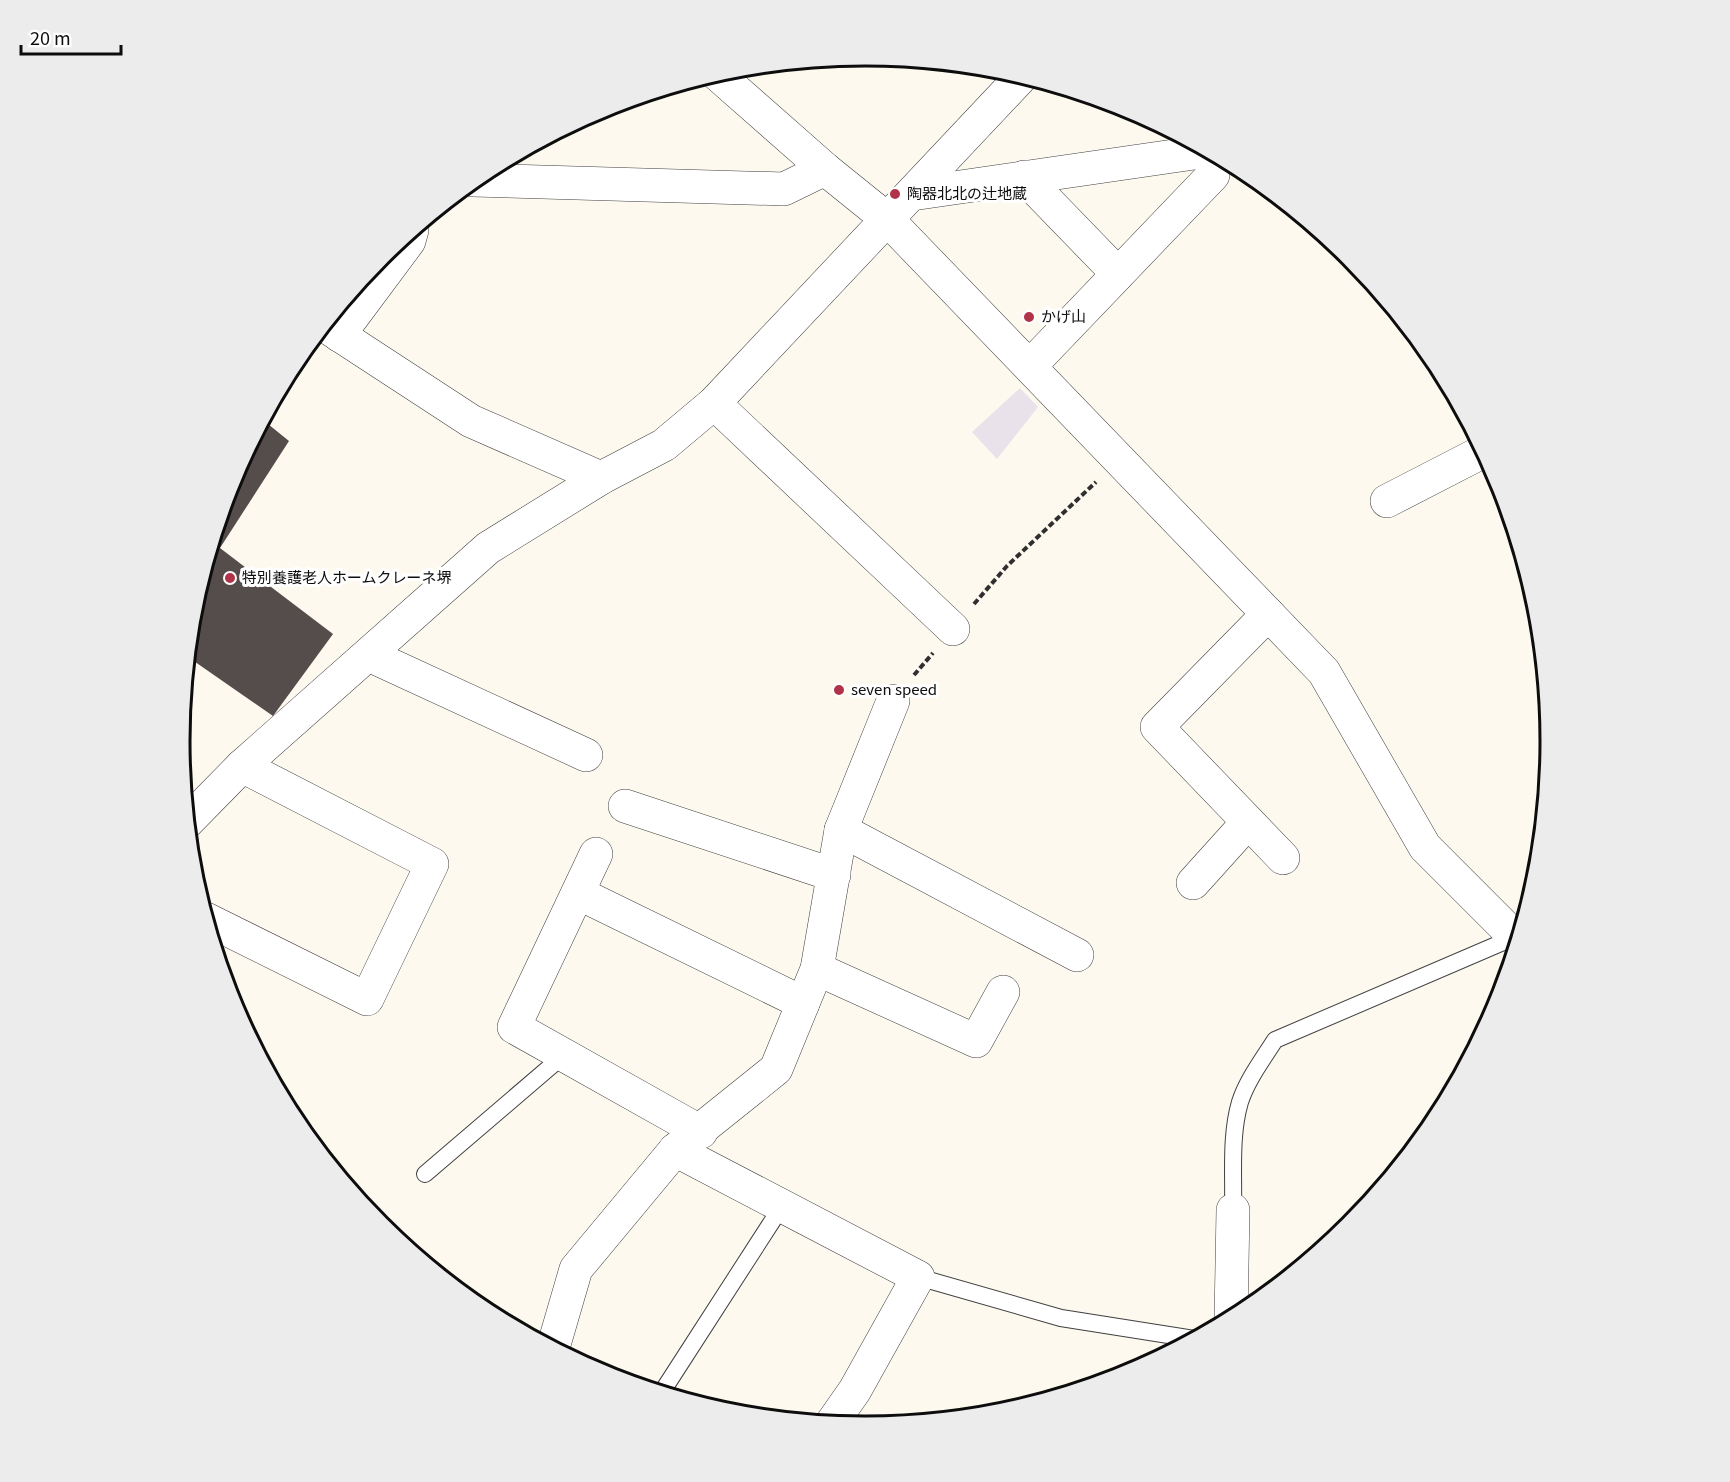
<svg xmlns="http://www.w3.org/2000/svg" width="1730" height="1482" viewBox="0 0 1730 1482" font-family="Georgia,'Noto Sans JP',serif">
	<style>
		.industrial { fill: #e9e2eb }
		.building { fill: #554d4b }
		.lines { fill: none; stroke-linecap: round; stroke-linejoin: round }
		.service-casing { stroke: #404040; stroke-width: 18 }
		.minor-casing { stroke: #404040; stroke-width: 34 }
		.path { stroke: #2f2f2f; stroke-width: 4; stroke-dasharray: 6 3; stroke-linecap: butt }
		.service { stroke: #fff; stroke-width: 16 }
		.minor { stroke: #fff; stroke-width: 33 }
		.poi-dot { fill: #b03349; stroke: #fff; stroke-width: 2 }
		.labels { text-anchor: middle; stroke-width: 6; stroke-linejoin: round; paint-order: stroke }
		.poi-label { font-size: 15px; fill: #0d0d0d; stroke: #fff; text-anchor: start }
		.rim { fill: none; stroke: #0d0d0d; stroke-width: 3 }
	</style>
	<rect width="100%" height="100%" fill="#fdf9ef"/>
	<polygon class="industrial" points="1020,388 1038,407 997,459 972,432"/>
	<polygon class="building" points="263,420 289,441 220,548 333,634 273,716 188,657 193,607 232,478"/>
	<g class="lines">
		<defs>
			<g id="service">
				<polyline points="425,1174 564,1055"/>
				<path d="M1233,1210c1,-35 -3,-74 7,-108 7,-22 23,-43 35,-62l240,-103"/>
				<polyline points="918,1277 1061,1318 1194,1339"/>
				<polyline points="662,1392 782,1206"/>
			</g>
			<g id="minor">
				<polyline points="716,73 825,169 887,219 1324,672 1425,847 1518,940"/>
				<polyline points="1024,177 1118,274"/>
				<polyline points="473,180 784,189 825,169"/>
				<polyline points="912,194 1208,151"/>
				<polyline points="324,325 471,421 601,478"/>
				<polyline points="339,335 409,241 412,230"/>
				<polyline points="1030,366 1213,175"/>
				<polyline points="714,403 953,629"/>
				<polyline points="1387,501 1484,451"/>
				<polyline points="1268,614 1157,727 1283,858"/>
				<polyline points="369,655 586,755"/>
				<polyline points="625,806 834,875"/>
				<polyline points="187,822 242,766 488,548 601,478 664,445 714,403 1022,76"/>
				<polyline points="841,830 1077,955"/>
				<polyline points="596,854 514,1027 701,1132"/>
				<polyline points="1193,883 1248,822"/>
				<polyline points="578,893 803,1003"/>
				<polyline points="206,919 367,999 432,864 242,766"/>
				<polyline points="817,969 976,1041 1003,992"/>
				<polyline points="675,1150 918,1277 855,1390 832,1423"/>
				<polyline points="1231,1319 1233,1210"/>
				<polyline points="553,1348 576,1269 675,1150 776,1069 817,969 841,830 893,701"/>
			</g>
		</defs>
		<use href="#service" class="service-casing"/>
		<use href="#minor" class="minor-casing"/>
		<g class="path">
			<polyline points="974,604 1007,566 1096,482"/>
			<polyline points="914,675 933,653"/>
		</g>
		<use href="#service" class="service"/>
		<use href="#minor" class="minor"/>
	</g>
	<g class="poi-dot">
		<circle cx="895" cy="194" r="6"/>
		<circle cx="1029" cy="317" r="6"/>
		<circle cx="230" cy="578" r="6"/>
		<circle cx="839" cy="690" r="6"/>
	</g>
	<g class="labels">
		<g class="poi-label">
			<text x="907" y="199">陶器北北の辻地蔵</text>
			<text x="1041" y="322">かげ山</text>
			<text x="242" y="583">特別養護老人ホームクレーネ堺</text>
			<text x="851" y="695">seven speed</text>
		</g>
	</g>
	<path d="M0 0H1730V1482H0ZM190 741a675 675 0 1 1 1350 0a675 675 0 1 1-1350 0Z" fill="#ececec" fill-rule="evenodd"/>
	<path class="rim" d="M190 741a675 675 0 1 1 1350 0a675 675 0 1 1-1350 0Z"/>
	<path d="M21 45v9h100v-9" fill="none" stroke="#0d0d0d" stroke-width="3"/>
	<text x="30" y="45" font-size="18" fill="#0d0d0d" stroke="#ffffff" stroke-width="4.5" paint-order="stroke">20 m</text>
</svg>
